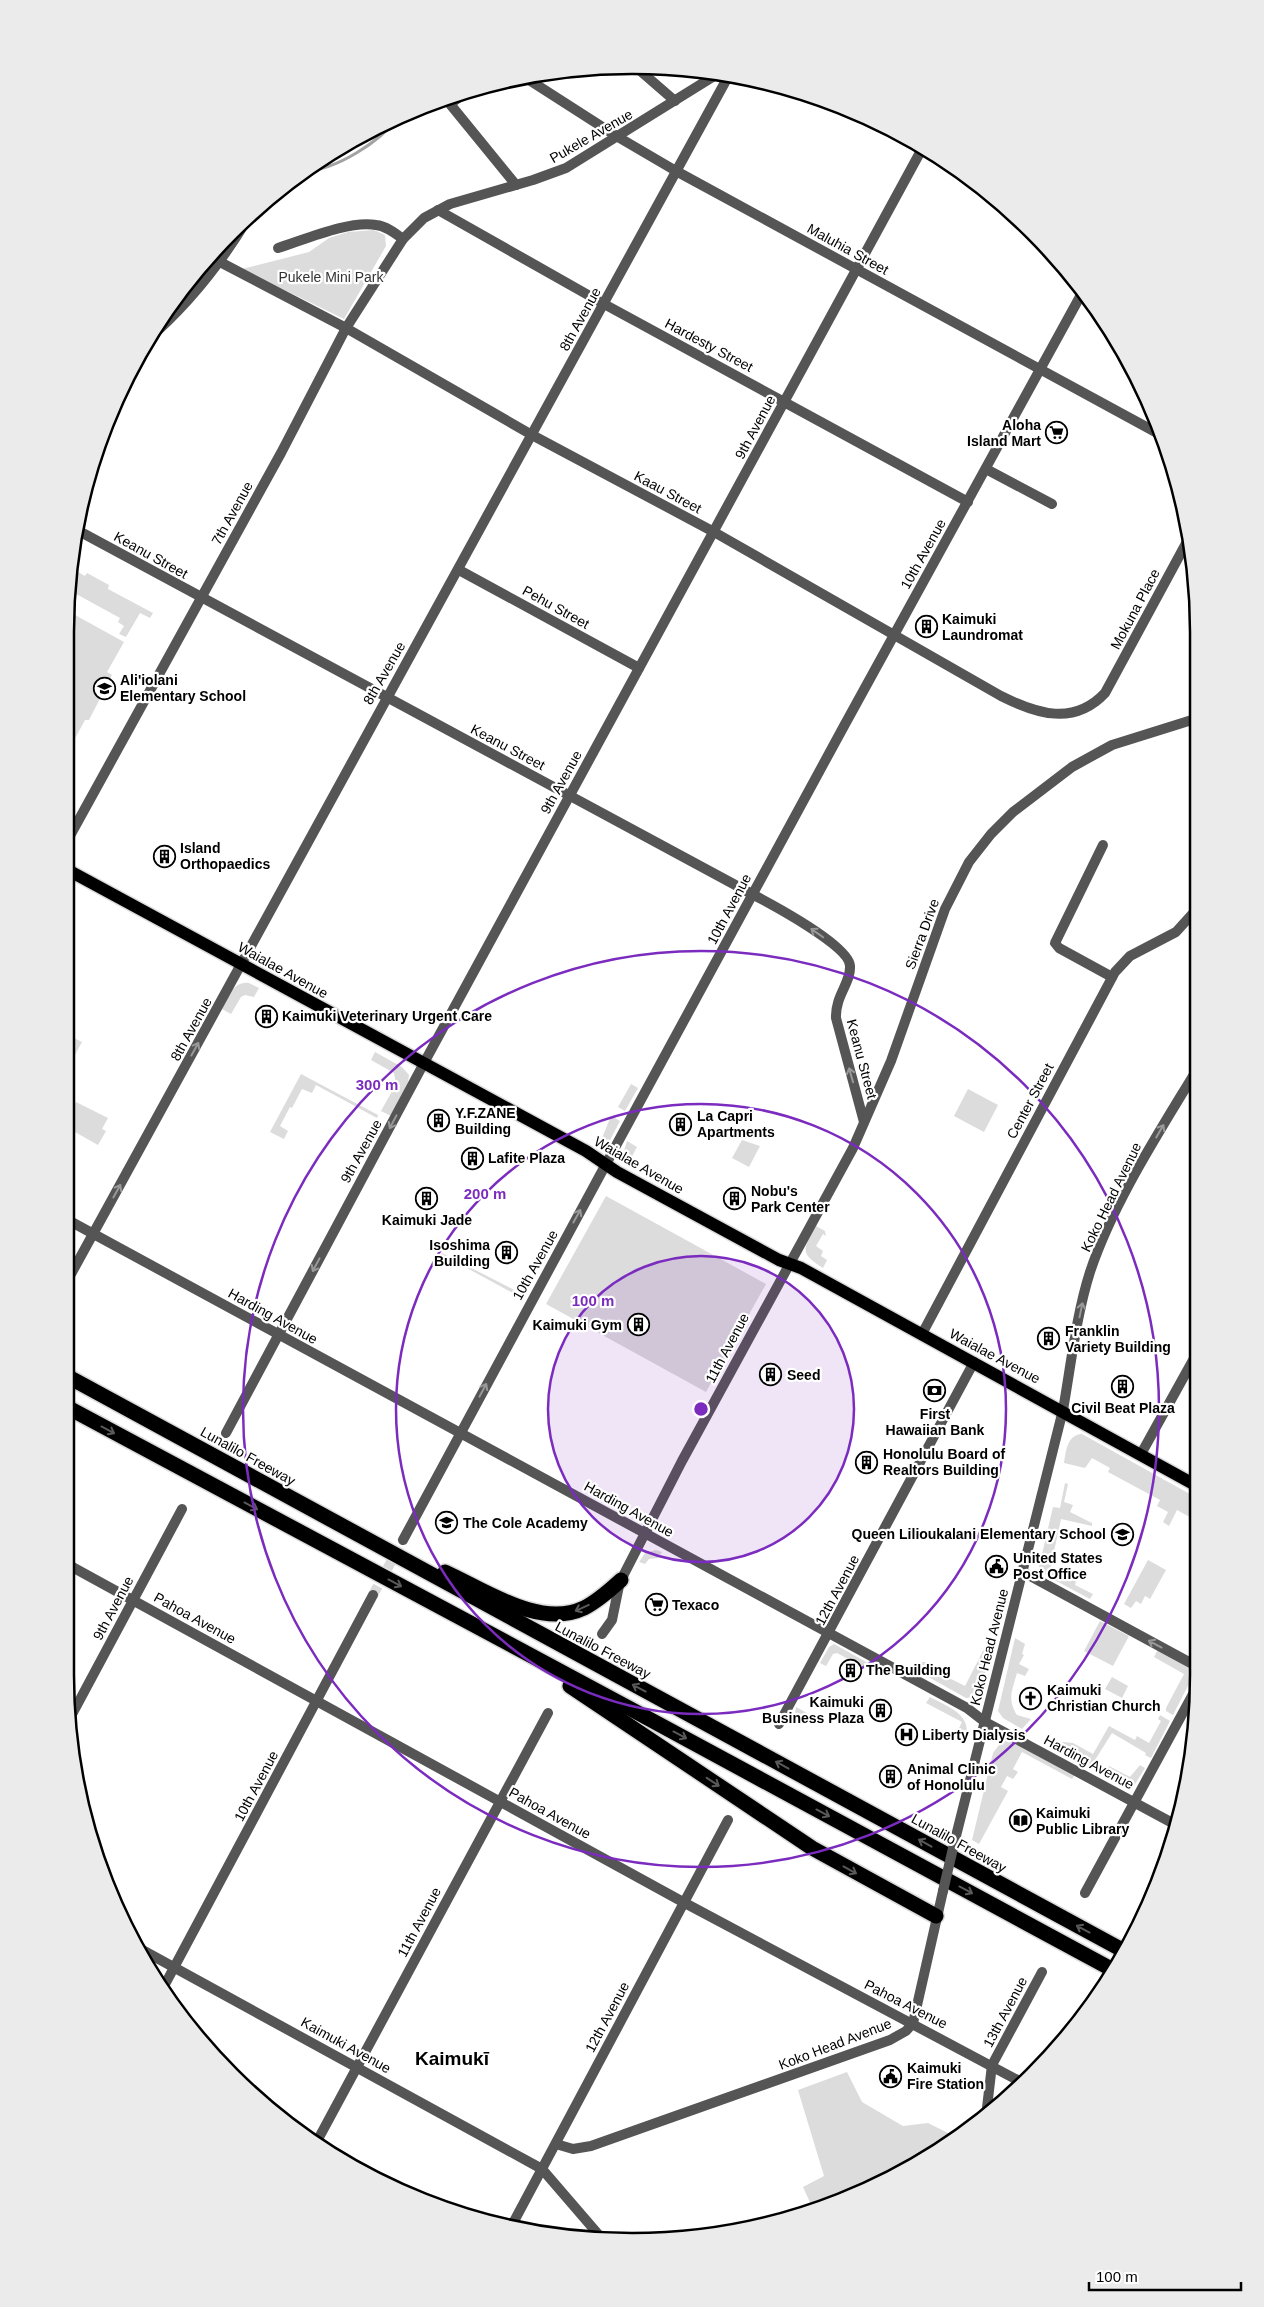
<svg xmlns="http://www.w3.org/2000/svg" width="1264" height="2307" viewBox="0 0 1264 2307" font-family="Helvetica,sans-serif">
	<style>
		.green { fill: #dcdcdc }
		.lines { fill: none; stroke-linecap: round; stroke-linejoin: round }
		.stream { stroke: #a3a3a3; stroke-width: 3 }
		.minor-tunnel { stroke: #d9d9d9; stroke-width: 10; stroke-dasharray: 10 5; stroke-linecap: butt }
		.primary-casing { stroke: #dbdbdb; stroke-width: 15 }
		.motorway-casing { stroke: #dbdbdb; stroke-width: 18 }
		.minor { stroke: #555; stroke-width: 10 }
		.tertiary { stroke: #555; stroke-width: 10 }
		.primary { stroke: #000; stroke-width: 12 }
		.motorway { stroke: #000; stroke-width: 15 }
		.tertiary-bridge { stroke: #555; stroke-width: 10 }
		.oneway { stroke: #999 }
		.oneway2 { stroke: #595959 }
		.ring { fill: none; stroke: #7b2cbf; stroke-width: 2.5 }
		.labels { text-anchor: middle; stroke-width: 4.5; stroke-linejoin: round; paint-order: stroke }
		.street-label { font-size: 14px; fill: #000; stroke: #fff }
		.park-label { font-size: 14px; fill: #333; stroke: #fff }
		.poi-label { font-size: 14px; font-weight: bold; fill: #000; stroke: #fff; text-anchor: start }
		.district-label { font-size: 19px; font-weight: bold; fill: #000; stroke: #fff }
		.rim { fill: none; stroke: #000; stroke-width: 2.5 }
		.centre { fill: #7b2cbf; stroke: #fff; stroke-width: 2.5 }
		.ring-label { font-size: 15px; text-anchor: middle; font-weight: bold; fill: #7b2cbf; stroke: #fff; stroke-width: 4.5; stroke-linejoin: round; paint-order: stroke }
	</style>
	<rect width="100%" height="100%" fill="#fff"/>
	<g class="green">
		<polygon points="374,230 385,235 386,246 344,319 242,269 309,252 329,238 348,232"/>
		<polygon points="71,568 85,576 87,573 109,585 108,589 153,613 150,618 140,613 126,637 119,634 124,626 118,622 120,618 67,589"/>
		<polygon points="66,610 124,642 107,672 112,675 89,720 85,720 66,755"/>
		<path d="M249,983l10,5 -5,9 -9,-2 -4,2 -10,17 -9,-5c7,-12 11,-28 27,-26z"/>
		<polygon points="66,1034 82,1042 69,1066 66,1064"/>
		<polygon points="375,1052 402,1067 409,1075 408,1082 391,1116 381,1111 396,1084 394,1073 371,1060"/>
		<polygon points="301,1074 378,1115 377,1118 316,1085 312,1093 302,1089 292,1108 290,1107 280,1126 288,1131 284,1139 270,1132"/>
		<polygon points="631,1084 638,1088 625,1111 618,1107"/>
		<polygon points="968,1089 998,1105 984,1132 954,1116"/>
		<polygon points="76,1102 108,1118 102,1129 106,1131 98,1145 66,1127 66,1121"/>
		<polygon points="611,1116 620,1121 610,1140 604,1145 594,1144 598,1136 602,1138"/>
		<polygon points="742,1140 760,1146 749,1167 732,1158"/>
		<polygon points="627,1141 637,1147 629,1162 623,1154"/>
		<polygon points="606,1196 766,1284 706,1392 546,1304"/>
		<path d="M816,1226l9,5 1,5 -3,-2 -7,12 7,5 -2,5 6,4 -4,8c-24,-15 -20,-19 -7,-42z"/>
		<polygon points="442,1253 526,1296 524,1299 441,1254"/>
		<path d="M1082,1434l115,64v23l-20,-11 -8,16 -6,-4 5,-10 -11,-6 3,-6 -52,-28 2,-4 -18,-10 -7,10 -21,-5c2,-12 3,-28 18,-29z"/>
		<polygon points="1065,1483 1068,1484 1064,1502 1073,1505 1070,1512 1092,1523 1092,1526 1061,1519 1050,1570 1067,1575 1066,1578 1076,1581 1075,1585 1093,1594 1090,1599 1047,1576 1039,1567 1053,1507 1060,1508"/>
		<polygon points="656,1550 662,1552 658,1558 649,1559 645,1564 639,1562 645,1553"/>
		<polygon points="1148,1560 1166,1570 1150,1599 1145,1596 1141,1604 1136,1601 1131,1608 1124,1604"/>
		<polygon points="1100,1621 1129,1636 1113,1666 1084,1651"/>
		<path d="M1015,1638l10,6 -3,10 2,1 -5,9 10,5 -4,7 -8,-3c-5,18 -10,26 0,42l14,4 -9,10 -19,-11 -5,-7z"/>
		<polygon points="987,1643 992,1646 980,1693 975,1697 966,1698 916,1670 920,1662 931,1662 929,1668 965,1686"/>
		<polygon points="834,1644 877,1668 874,1673 837,1653 833,1654 826,1666 820,1663 829,1647"/>
		<polygon points="1158,1649 1195,1672 1173,1715 1166,1711 1166,1708 1184,1674 1154,1657"/>
		<polygon points="1112,1677 1128,1686 1122,1698 1105,1689"/>
		<path d="M930,1697c16,9 42,17 36,40l-9,-5 5,-10 -36,-19z"/>
		<polygon points="796,1707 811,1715 806,1725 794,1719"/>
		<polygon points="1160,1715 1170,1721 1151,1758 1145,1755 1146,1753 1112,1733 1095,1760 1103,1765 1099,1772 1059,1749 1063,1742 1073,1743 1093,1754 1109,1726 1135,1740 1137,1736 1149,1743 1161,1721 1158,1719"/>
		<polygon points="1002,1741 1010,1741 1075,1775 1072,1779 1022,1752 1013,1769 1018,1772 1013,1779 1007,1776 1001,1787 1008,1791 979,1844 972,1840 993,1753"/>
		<polygon points="1140,1765 1145,1768 1132,1789 1126,1788 1104,1775 1109,1766 1130,1777"/>
		<polygon points="847,2072 862,2102 903,2126 928,2123 958,2138 947,2147 849,2199 814,2211 803,2187 824,2176 798,2090"/>
	</g>
	<g class="lines">
		<path class="stream" d="M305,171c31,-1 75,-29 93,-54"/>
		<polyline class="minor-tunnel" points="373,1595 403,1540"/>
		<defs>
			<polyline id="primary" points="66,869 586,1151 617,1172 779,1260 801,1268 1197,1486"/>
			<g id="motorway">
				<polyline points="65,1375 1126,1952"/>
				<polyline points="65,1406 627,1707 1115,1971"/>
				<path d="M445,1572c40,18 95,57 139,36 14,-7 26,-18 37,-28"/>
				<polyline points="570,1686 812,1848 936,1916"/>
			</g>
		</defs>
		<use href="#primary" class="primary-casing"/>
		<use href="#motorway" class="motorway-casing"/>
		<g class="minor">
			<polyline points="637,68 675,101"/>
			<polyline points="526,78 618,137 676,171 1161,435"/>
			<polyline points="461,96 450,104 516,185"/>
			<polyline points="438,210 604,304 968,502"/>
			<path d="M278,248c26,-8 71,-28 98,-23 10,1 19,8 27,14"/>
			<path d="M220,262l126,66 186,107 182,97 287,164c36,18 73,30 104,-3l84,-155"/>
			<polyline points="986,469 1052,504"/>
			<path d="M77,530l675,364c19,10 98,52 98,72 1,17 -15,30 -14,52l28,104"/>
			<polyline points="459,570 639,668"/>
			<polyline points="66,843 281,453 346,328 403,239 424,218 450,204 533,180 566,168 719,73"/>
			<polyline points="1103,845 1055,943 1059,948 1112,977"/>
			<polyline points="65,1285 729,75"/>
			<polyline points="922,1334 1115,972 1130,956 1176,932 1195,911"/>
			<path d="M1063,1410c8,-45 13,-94 27,-138 23,-69 68,-138 106,-201"/>
			<polyline points="226,1433 424,1063 923,147"/>
			<polyline points="1141,1454 1197,1353"/>
			<polyline points="403,1540 606,1164"/>
			<polyline points="1023,1572 1198,1667"/>
			<polyline points="602,1634 612,1620 620,1581"/>
			<polyline points="69,1720 182,1509"/>
			<polyline points="779,1724 974,1362"/>
			<polyline points="1085,1893 1198,1685"/>
			<polyline points="135,1946 542,2169 604,2241"/>
			<polyline points="162,1990 373,1595"/>
			<polyline points="986,2116 992,2065 1042,1972"/>
			<polyline points="556,2144 573,2149 591,2146 890,2040 906,2031 913,2023"/>
			<polyline points="315,2145 548,1713"/>
			<polyline points="511,2227 728,1820"/>
		</g>
		<g class="tertiary">
			<path d="M146,341c41,-35 73,-75 101,-121"/>
			<polyline points="606,1164 844,726 1082,293"/>
			<polyline points="66,1219 967,1708 985,1722 1178,1826"/>
			<polyline points="65,1563 683,1902 1023,2083"/>
			<polyline points="621,1580 682,1461 853,1148 891,1061 945,909 969,862 991,834 1013,812 1072,767 1112,745 1195,719"/>
			<polyline points="954,1844 1063,1410"/>
			<polyline points="913,2023 943,1891"/>
		</g>
		<use href="#primary" class="primary"/>
		<use href="#motorway" class="motorway"/>
		<polyline class="tertiary-bridge" points="943,1891 954,1844"/>
	</g>
	<defs><path id="oneway-shaft" d="M-6 0H5M1.5-3L5.5 0L1.5 3" fill="none" stroke-width="1.6" stroke-linecap="round" stroke-linejoin="round" transform="scale(1.25)"/></defs>
	<g class="oneway">
		<use href="#oneway-shaft" transform="translate(817 933) rotate(-145)"/>
		<use href="#oneway-shaft" transform="translate(195 1049) rotate(-61)"/>
		<use href="#oneway-shaft" transform="translate(851 1075) rotate(-106)"/>
		<use href="#oneway-shaft" transform="translate(393 1122) rotate(118)"/>
		<use href="#oneway-shaft" transform="translate(1160 1131) rotate(-60)"/>
		<use href="#oneway-shaft" transform="translate(117 1191) rotate(-61)"/>
		<use href="#oneway-shaft" transform="translate(577 1216) rotate(-61)"/>
		<use href="#oneway-shaft" transform="translate(316 1265) rotate(118)"/>
		<use href="#oneway-shaft" transform="translate(1081 1310) rotate(-78)"/>
		<use href="#oneway-shaft" transform="translate(483 1390) rotate(-62)"/>
		<use href="#oneway-shaft" transform="translate(1155 1644) rotate(-152)"/>
	</g>
	<g class="oneway2">
		<use href="#oneway-shaft" transform="translate(108 1430) rotate(28)"/>
		<use href="#oneway-shaft" transform="translate(251 1506) rotate(28)"/>
		<use href="#oneway-shaft" transform="translate(395 1583) rotate(28)"/>
		<use href="#oneway-shaft" transform="translate(582 1608) rotate(156)"/>
		<use href="#oneway-shaft" transform="translate(639 1688) rotate(-152)"/>
		<use href="#oneway-shaft" transform="translate(680 1735) rotate(28)"/>
		<use href="#oneway-shaft" transform="translate(782 1765) rotate(-151)"/>
		<use href="#oneway-shaft" transform="translate(713 1782) rotate(33)"/>
		<use href="#oneway-shaft" transform="translate(823 1813) rotate(28)"/>
		<use href="#oneway-shaft" transform="translate(925 1843) rotate(-151)"/>
		<use href="#oneway-shaft" transform="translate(850 1870) rotate(29)"/>
		<use href="#oneway-shaft" transform="translate(966 1890) rotate(28)"/>
		<use href="#oneway-shaft" transform="translate(1083 1929) rotate(-152)"/>
	</g>
	<circle cx="701" cy="1409" r="153" fill="#7b2cbf" fill-opacity=".12"/>
	<g class="ring">
		<circle cx="701" cy="1409" r="153"/>
		<circle cx="701" cy="1409" r="305"/>
		<circle cx="701" cy="1409" r="458"/>
	</g>
	<defs>
		<symbol id="supermarket-ring" viewBox="-11 -11 22 22"><circle r="9.5" fill="#fff" stroke="#000" stroke-width="1.5"/><path d="M-6-5.5h2.5l.6 2H6L4.5 2H-2.5L-4.4-4H-6ZM-1.5 3.2a1.3 1.3 0 1 0 .1 0ZM3 3.2a1.3 1.3 0 1 0 .1 0Z" fill="#000"/></symbol>
		<symbol id="building-ring" viewBox="-11 -11 22 22"><circle r="9.5" fill="#fff" stroke="#000" stroke-width="1.5"/><path d="M-4-6H4V6H1V3H-1V6H-4ZM-2.5-4.3h1.7v1.8h-1.7ZM.8-4.3h1.7v1.8H.8ZM-2.5-1h1.7V.8h-1.7ZM.8-1h1.7V.8H.8Z" fill="#000"/></symbol>
		<symbol id="school-ring" viewBox="-11 -11 22 22"><circle r="9.5" fill="#fff" stroke="#000" stroke-width="1.5"/><path d="M0-5L7-2L0 1L-7-2ZM-4 1L0 2.5L4 1V4Q0 6-4 4Z" fill="#000"/></symbol>
		<symbol id="bank-ring" viewBox="-11 -11 22 22"><circle r="9.5" fill="#fff" stroke="#000" stroke-width="1.5"/><path d="M-6-4H6V4H-6ZM0-2.3a2.3 2.3 0 1 0 0 4.6a2.3 2.3 0 1 0 0-4.6Z" fill="#000"/></symbol>
		<symbol id="civic-ring" viewBox="-11 -11 22 22"><circle r="9.5" fill="#fff" stroke="#000" stroke-width="1.5"/><path d="M-.6-6.5H3V-4.5H.6V-3L4-1V1h2V6H-6V1h2V-1L-.6-3ZM-1.2 2.5V6h2.4V2.5Z" fill="#000"/></symbol>
		<symbol id="church-ring" viewBox="-11 -11 22 22"><circle r="9.5" fill="#fff" stroke="#000" stroke-width="1.5"/><path d="M-1.2-6h2.4v3.5h3.3v2.4h-3.3V6h-2.4V-.1h-3.3v-2.4h3.3Z" fill="#000"/></symbol>
		<symbol id="hospital-ring" viewBox="-11 -11 22 22"><circle r="9.5" fill="#fff" stroke="#000" stroke-width="1.5"/><path d="M-5-5h3v3.5h4V-5h3V5h-3V1.5h-4V5h-3Z" fill="#000"/></symbol>
		<symbol id="library-ring" viewBox="-11 -11 22 22"><circle r="9.5" fill="#fff" stroke="#000" stroke-width="1.5"/><path d="M-6-4Q-3-5.5-.7-3.5V5Q-3 3-6 4ZM6-4Q3-5.5 .7-3.5V5Q3 3 6 4Z" fill="#000"/></symbol>
	</defs>
	<g fill-rule="evenodd">
		<use href="#supermarket-ring" x="1044" y="420" width="25" height="25"/>
		<use href="#building-ring" x="914" y="614" width="25" height="25"/>
		<use href="#school-ring" x="92" y="676" width="25" height="25"/>
		<use href="#building-ring" x="152" y="844" width="25" height="25"/>
		<use href="#building-ring" x="254" y="1004" width="25" height="25"/>
		<use href="#building-ring" x="426" y="1108" width="25" height="25"/>
		<use href="#building-ring" x="668" y="1112" width="25" height="25"/>
		<use href="#building-ring" x="460" y="1146" width="25" height="25"/>
		<use href="#building-ring" x="414" y="1186" width="25" height="25"/>
		<use href="#building-ring" x="722" y="1186" width="25" height="25"/>
		<use href="#building-ring" x="494" y="1240" width="25" height="25"/>
		<use href="#building-ring" x="626" y="1312" width="25" height="25"/>
		<use href="#building-ring" x="1036" y="1326" width="25" height="25"/>
		<use href="#building-ring" x="758" y="1362" width="25" height="25"/>
		<use href="#building-ring" x="1110" y="1374" width="25" height="25"/>
		<use href="#bank-ring" x="922" y="1378" width="25" height="25"/>
		<use href="#building-ring" x="854" y="1450" width="25" height="25"/>
		<use href="#school-ring" x="434" y="1510" width="25" height="25"/>
		<use href="#school-ring" x="1110" y="1522" width="25" height="25"/>
		<use href="#civic-ring" x="984" y="1554" width="25" height="25"/>
		<use href="#supermarket-ring" x="644" y="1592" width="25" height="25"/>
		<use href="#building-ring" x="838" y="1658" width="25" height="25"/>
		<use href="#church-ring" x="1018" y="1686" width="25" height="25"/>
		<use href="#building-ring" x="868" y="1698" width="25" height="25"/>
		<use href="#hospital-ring" x="894" y="1722" width="25" height="25"/>
		<use href="#building-ring" x="878" y="1764" width="25" height="25"/>
		<use href="#library-ring" x="1008" y="1808" width="25" height="25"/>
		<use href="#civic-ring" x="878" y="2064" width="25" height="25"/>
	</g>
	<g class="labels">
		<g class="street-label">
			<text transform="translate(591 136) rotate(-30)" y="5">Pukele Avenue</text>
			<text transform="translate(848 249) rotate(29)" y="5">Maluhia Street</text>
			<text transform="translate(580 319) rotate(-61)" y="5">8th Avenue</text>
			<text transform="translate(709 345) rotate(28)" y="5">Hardesty Street</text>
			<text transform="translate(755 427) rotate(-62)" y="5">9th Avenue</text>
			<text transform="translate(668 492) rotate(28)" y="5">Kaau Street</text>
			<text transform="translate(232 513) rotate(-61)" y="5">7th Avenue</text>
			<text transform="translate(923 554) rotate(-61)" y="5">10th Avenue</text>
			<text transform="translate(151 555) rotate(29)" y="5">Keanu Street</text>
			<text transform="translate(556 607) rotate(29)" y="5">Pehu Street</text>
			<text transform="translate(1135 609) rotate(-62)" y="5">Mokuna Place</text>
			<text transform="translate(384 673) rotate(-60)" y="5">8th Avenue</text>
			<text transform="translate(508 747) rotate(28)" y="5">Keanu Street</text>
			<text transform="translate(561 782) rotate(-61)" y="5">9th Avenue</text>
			<text transform="translate(729 909) rotate(-62)" y="5">10th Avenue</text>
			<text transform="translate(922 934) rotate(-70)" y="5">Sierra Drive</text>
			<text transform="translate(283 970) rotate(29)" y="5">Waialae Avenue</text>
			<text transform="translate(191 1029) rotate(-61)" y="5">8th Avenue</text>
			<text transform="translate(862 1059) rotate(75)" y="5">Keanu Street</text>
			<text transform="translate(1030 1101) rotate(-62)" y="5">Center Street</text>
			<text transform="translate(361 1151) rotate(-61)" y="5">9th Avenue</text>
			<text transform="translate(639 1165) rotate(30)" y="5">Waialae Avenue</text>
			<text transform="translate(1111 1197) rotate(-64)" y="5">Koko Head Avenue</text>
			<text transform="translate(535 1265) rotate(-61)" y="5">10th Avenue</text>
			<text transform="translate(273 1316) rotate(29)" y="5">Harding Avenue</text>
			<text transform="translate(727 1348) rotate(-62)" y="5">11th Avenue</text>
			<text transform="translate(995 1356) rotate(28)" y="5">Waialae Avenue</text>
			<text transform="translate(248 1456) rotate(29)" y="5">Lunalilo Freeway</text>
			<text transform="translate(629 1509) rotate(29)" y="5">Harding Avenue</text>
			<text transform="translate(837 1590) rotate(-62)" y="5">12th Avenue</text>
			<text transform="translate(113 1608) rotate(-62)" y="5">9th Avenue</text>
			<text transform="translate(195 1618) rotate(29)" y="5">Pahoa Avenue</text>
			<text transform="translate(989 1647) rotate(-76)" y="5">Koko Head Avenue</text>
			<text transform="translate(603 1650) rotate(28)" y="5">Lunalilo Freeway</text>
			<text transform="translate(1089 1762) rotate(28)" y="5">Harding Avenue</text>
			<text transform="translate(256 1786) rotate(-62)" y="5">10th Avenue</text>
			<text transform="translate(550 1813) rotate(29)" y="5">Pahoa Avenue</text>
			<text transform="translate(959 1843) rotate(29)" y="5">Lunalilo Freeway</text>
			<text transform="translate(419 1922) rotate(-62)" y="5">11th Avenue</text>
			<text transform="translate(906 2004) rotate(27)" y="5">Pahoa Avenue</text>
			<text transform="translate(1005 2012) rotate(-62)" y="5">13th Avenue</text>
			<text transform="translate(607 2017) rotate(-62)" y="5">12th Avenue</text>
			<text transform="translate(835 2044) rotate(-21)" y="5">Koko Head Avenue</text>
			<text transform="translate(346 2045) rotate(29)" y="5">Kaimuki Avenue</text>
		</g>
		<g class="park-label">
			<text x="331" y="282">Pukele Mini Park</text>
		</g>
		<g class="poi-label">
			<text x="1041" y="430" text-anchor="end">Aloha<tspan x="1041" dy="16">Island Mart</tspan></text>
			<text x="942" y="624">Kaimuki<tspan x="942" dy="16">Laundromat</tspan></text>
			<text x="120" y="685">Ali'iolani<tspan x="120" dy="16">Elementary School</tspan></text>
			<text x="180" y="853">Island<tspan x="180" dy="16">Orthopaedics</tspan></text>
			<text x="282" y="1021">Kaimuki Veterinary Urgent Care</text>
			<text x="455" y="1118">Y.F.ZANE<tspan x="455" dy="16">Building</tspan></text>
			<text x="697" y="1121">La Capri<tspan x="697" dy="16">Apartments</tspan></text>
			<text x="488" y="1163">Lafite Plaza</text>
			<text x="751" y="1196">Nobu's<tspan x="751" dy="16">Park Center</tspan></text>
			<text x="427" y="1225" text-anchor="middle">Kaimuki Jade</text>
			<text x="490" y="1250" text-anchor="end">Isoshima<tspan x="490" dy="16">Building</tspan></text>
			<text x="622" y="1330" text-anchor="end">Kaimuki Gym</text>
			<text x="1065" y="1336">Franklin<tspan x="1065" dy="16">Variety Building</tspan></text>
			<text x="787" y="1380">Seed</text>
			<text x="1123" y="1413" text-anchor="middle">Civil Beat Plaza</text>
			<text x="935" y="1419" text-anchor="middle">First<tspan x="935" dy="16">Hawaiian Bank</tspan></text>
			<text x="883" y="1459">Honolulu Board of<tspan x="883" dy="16">Realtors Building</tspan></text>
			<text x="463" y="1528">The Cole Academy</text>
			<text x="1106" y="1539" text-anchor="end">Queen Lilioukalani Elementary School</text>
			<text x="1013" y="1563">United States<tspan x="1013" dy="16">Post Office</tspan></text>
			<text x="672" y="1610">Texaco</text>
			<text x="866" y="1675">The Building</text>
			<text x="1047" y="1695">Kaimuki<tspan x="1047" dy="16">Christian Church</tspan></text>
			<text x="864" y="1707" text-anchor="end">Kaimuki<tspan x="864" dy="16">Business Plaza</tspan></text>
			<text x="922" y="1740">Liberty Dialysis</text>
			<text x="907" y="1774">Animal Clinic<tspan x="907" dy="16">of Honolulu</tspan></text>
			<text x="1036" y="1818">Kaimuki<tspan x="1036" dy="16">Public Library</tspan></text>
			<text x="907" y="2073">Kaimuki<tspan x="907" dy="16">Fire Station</tspan></text>
		</g>
		<g class="district-label">
			<text x="452" y="2065">Kaimukī</text>
		</g>
	</g>
	<path d="M0 0H1264V2307H0ZM632 74H632A558 558 0 0 1 1190 632V1675A558 558 0 0 1 632 2233H632A558 558 0 0 1 74 1675V632A558 558 0 0 1 632 74Z" fill="#ebebeb" fill-rule="evenodd"/>
	<path class="rim" d="M632 74H632A558 558 0 0 1 1190 632V1675A558 558 0 0 1 632 2233H632A558 558 0 0 1 74 1675V632A558 558 0 0 1 632 74Z"/>
	<circle cx="701" cy="1409" r="8" class="centre"/>
	<g class="ring-label">
		<text x="377" y="1090">300 m</text>
		<text x="485" y="1199">200 m</text>
		<text x="593" y="1306">100 m</text>
	</g>
	<path d="M1089 2282v8h152v-8" fill="none" stroke="#000000" stroke-width="2.5"/>
	<text x="1096" y="2282" font-size="15" fill="#000000" stroke="#ffffff" stroke-width="4" paint-order="stroke">100 m</text>
</svg>
